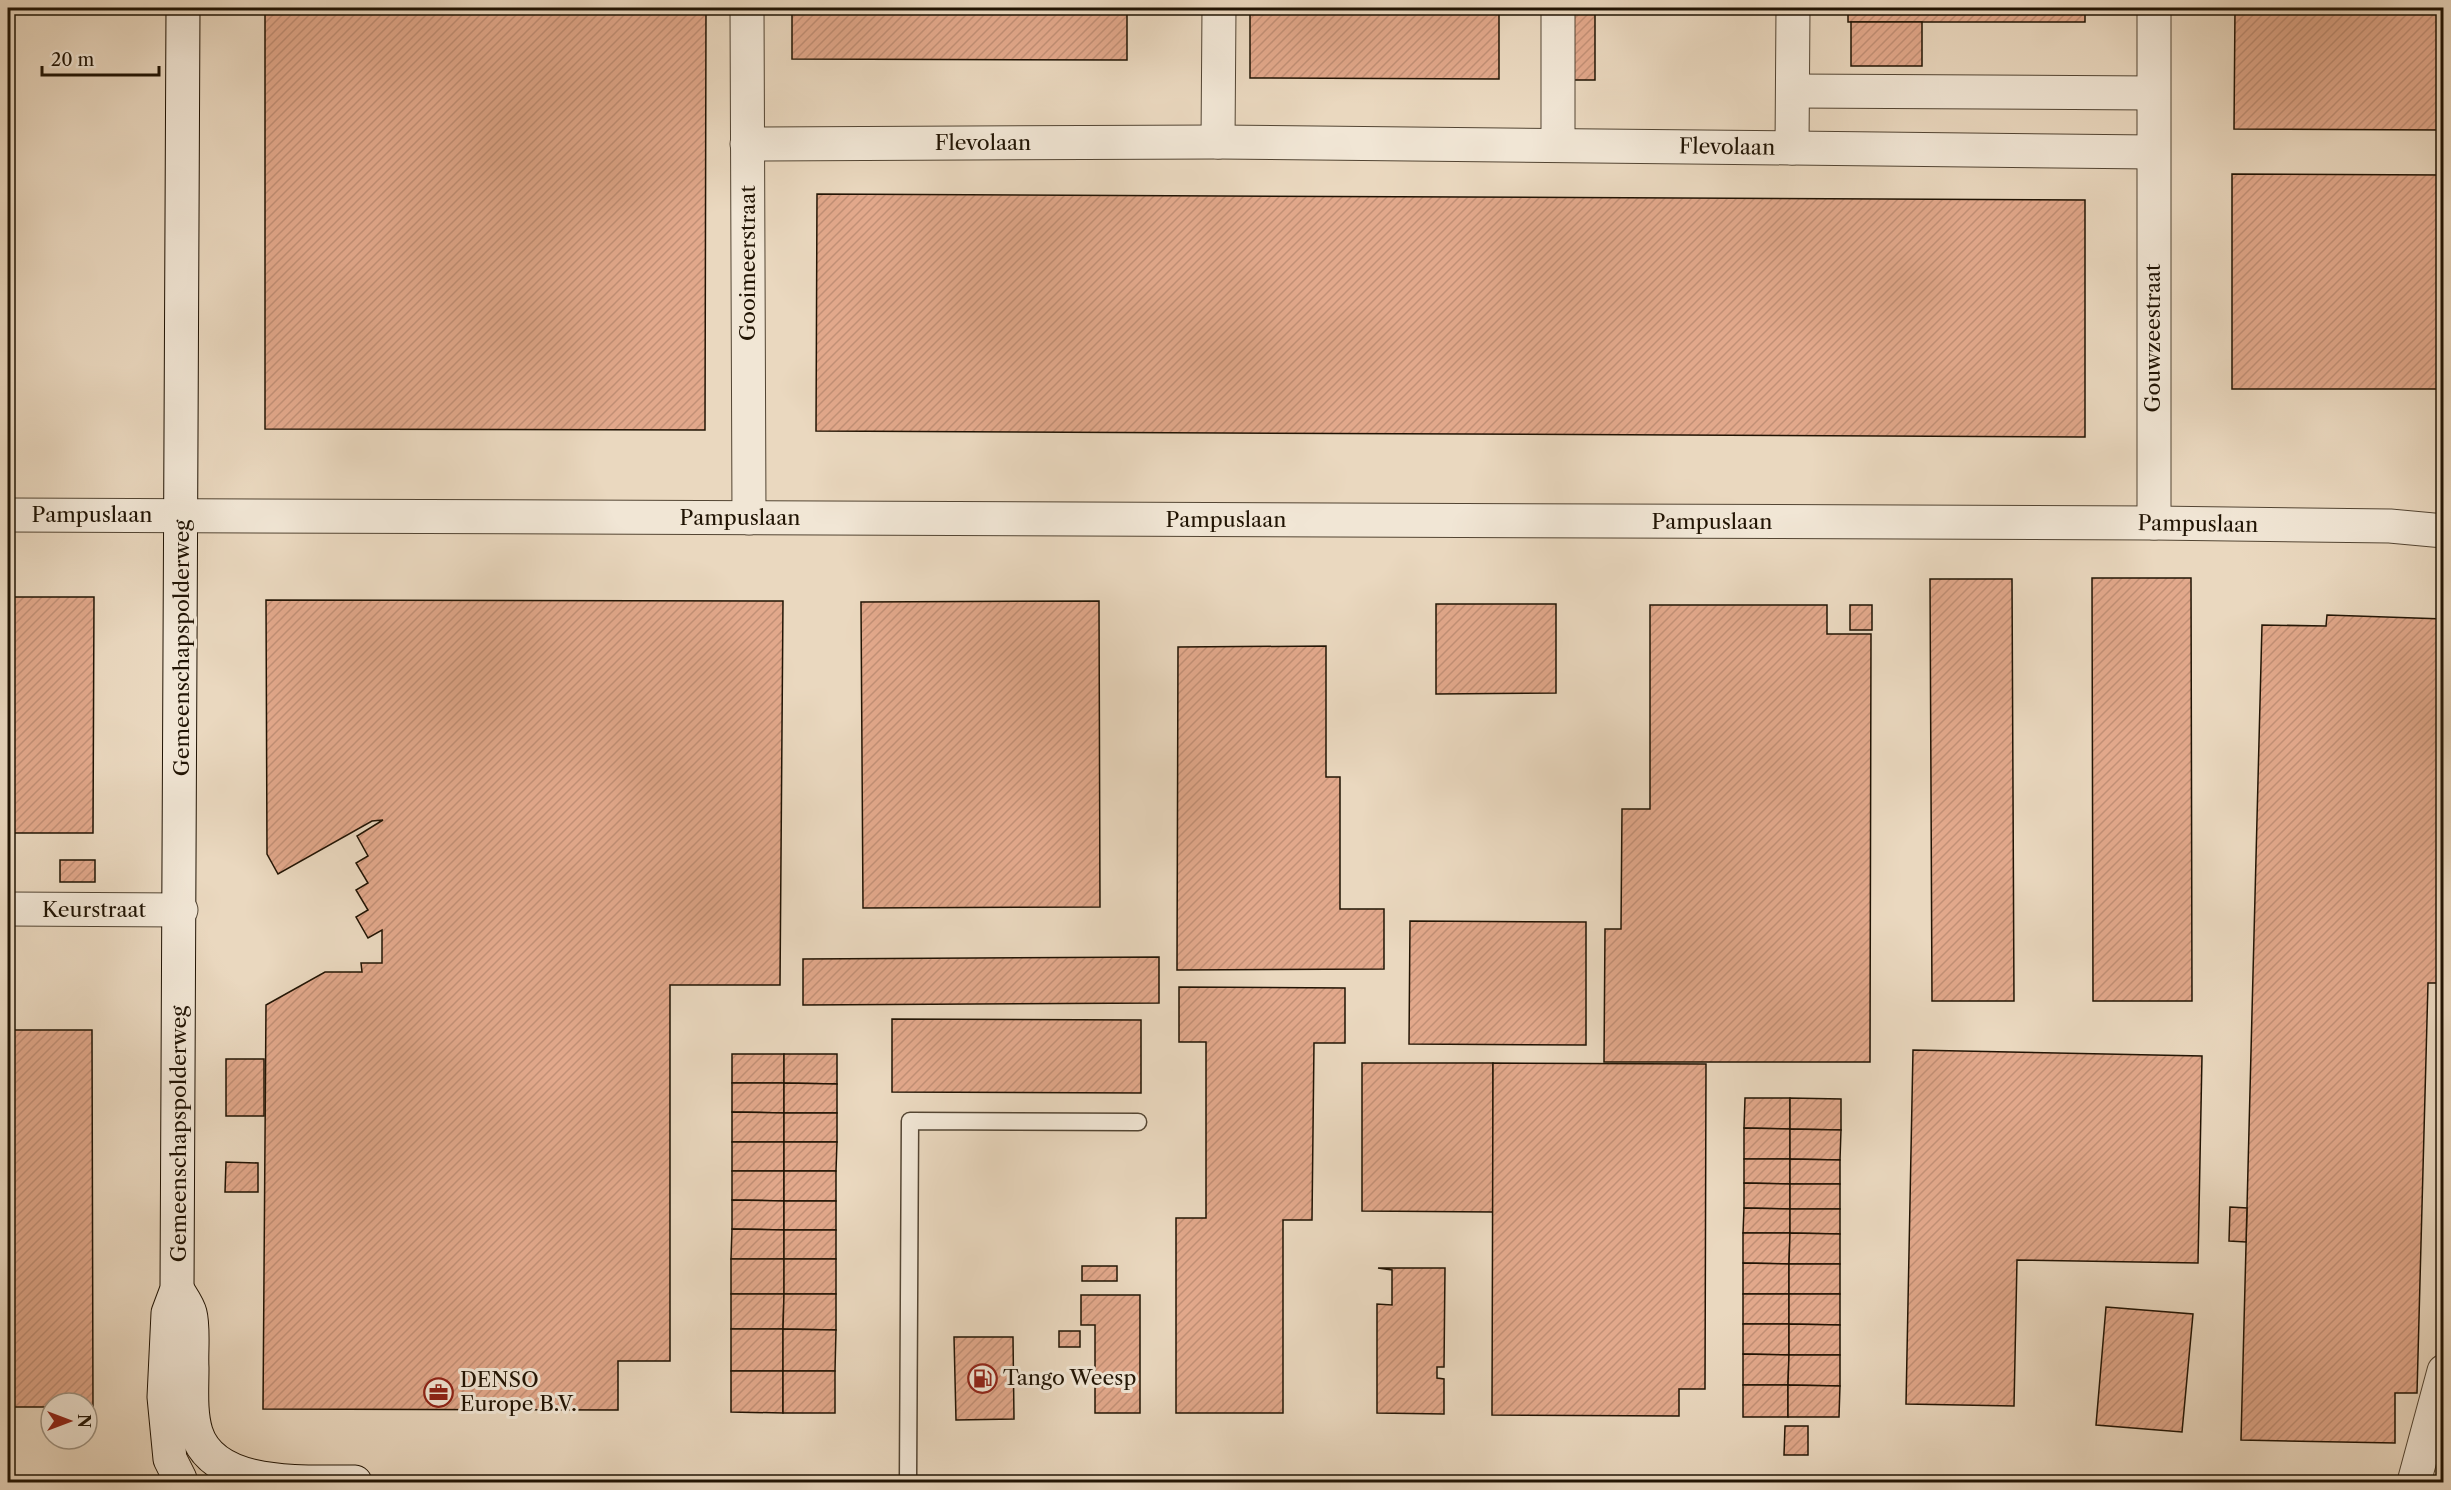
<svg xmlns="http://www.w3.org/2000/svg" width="2451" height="1490" viewBox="0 0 2451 1490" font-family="'Libre Caslon Text',serif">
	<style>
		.building { fill: url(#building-hatch); stroke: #211404; stroke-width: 1.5 }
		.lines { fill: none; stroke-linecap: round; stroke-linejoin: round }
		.lane-casing { stroke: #534533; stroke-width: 19 }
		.street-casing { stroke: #534533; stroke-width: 35 }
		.secondary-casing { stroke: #211404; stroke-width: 35 }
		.lane { stroke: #f1e6d5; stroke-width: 16 }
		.street { stroke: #f1e6d5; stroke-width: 33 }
		.secondary { stroke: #f1e6d5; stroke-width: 33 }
		.labels { text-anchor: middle; stroke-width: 6; stroke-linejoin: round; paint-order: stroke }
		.street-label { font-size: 21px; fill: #211404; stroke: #f1e6d5 }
		.poi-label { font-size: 21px; fill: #211404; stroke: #f1e6d5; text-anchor: start }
	</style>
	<defs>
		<pattern id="building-hatch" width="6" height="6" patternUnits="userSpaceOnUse" patternTransform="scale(1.5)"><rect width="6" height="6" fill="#e2a88b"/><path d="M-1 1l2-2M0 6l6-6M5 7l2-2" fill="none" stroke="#c29076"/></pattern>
	</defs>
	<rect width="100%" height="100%" fill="#ead8bf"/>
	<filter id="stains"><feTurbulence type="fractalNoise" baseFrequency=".00333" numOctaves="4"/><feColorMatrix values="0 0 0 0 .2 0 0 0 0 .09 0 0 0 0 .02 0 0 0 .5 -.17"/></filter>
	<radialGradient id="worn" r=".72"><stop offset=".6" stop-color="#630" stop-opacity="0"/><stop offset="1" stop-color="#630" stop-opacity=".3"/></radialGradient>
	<g class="building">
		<polygon points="265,8 706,8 705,430 265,429"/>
		<polygon points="792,8 1127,8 1127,60 792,59"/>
		<polygon points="1250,8 1499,8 1499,79 1250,78"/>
		<rect x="1848" y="8" width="237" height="14"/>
		<polygon points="2235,8 2444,8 2444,130 2234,129"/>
		<polygon points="1595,13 1595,80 1566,80 1565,14"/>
		<rect x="1851" y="22" width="71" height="44"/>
		<polygon points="2232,174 2444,175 2444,414 2438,414 2438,389 2232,389"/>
		<polygon points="817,194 2085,200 2085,437 816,431"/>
		<polygon points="2092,578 2191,578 2192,1001 2093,1001"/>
		<polygon points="1930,579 2012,579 2014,1001 1932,1001"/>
		<polygon points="8,597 94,597 93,833 8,833"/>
		<polygon points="266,600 783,601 780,985 670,985 670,1361 618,1361 618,1410 263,1409 266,1005 325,972 362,972 361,963 382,963 382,930 368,938 356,917 368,910 356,890 368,883 356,863 368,856 357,836 383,820 372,821 278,874 267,854"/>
		<polygon points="1099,601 1100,907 863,908 861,602"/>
		<polygon points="1436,604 1556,604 1556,693 1436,694"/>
		<polygon points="1650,605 1827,605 1827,634 1871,634 1870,1062 1604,1062 1605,929 1621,929 1622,809 1650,809"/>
		<rect x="1850" y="605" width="22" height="25"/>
		<polygon points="2327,615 2444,619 2444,983 2428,983 2417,1393 2395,1393 2395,1443 2241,1440 2262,625 2326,626"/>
		<polygon points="1326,646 1326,777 1340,777 1340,909 1384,909 1384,969 1177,970 1178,647"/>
		<rect x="60" y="860" width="35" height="22"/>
		<polygon points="1410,921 1586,922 1586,1045 1409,1044"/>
		<polygon points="1159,957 1159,1003 803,1005 803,959"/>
		<polygon points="1179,987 1345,988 1345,1043 1314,1043 1312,1220 1283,1220 1283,1413 1176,1413 1176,1218 1206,1218 1206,1042 1179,1042"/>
		<polygon points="892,1019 1141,1020 1141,1093 892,1092"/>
		<polygon points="8,1030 92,1030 93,1407 87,1407 87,1403 51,1403 51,1407 8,1407"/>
		<polygon points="1913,1050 2202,1056 2198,1263 2017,1260 2014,1406 1906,1404"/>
		<rect x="732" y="1054" width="52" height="29"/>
		<polygon points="784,1054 837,1054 837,1084 784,1083"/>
		<rect x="226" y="1059" width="38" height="57"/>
		<polygon points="1362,1063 1493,1063 1493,1212 1362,1211"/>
		<polygon points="1493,1063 1706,1064 1705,1389 1679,1389 1679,1416 1492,1415"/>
		<polygon points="732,1083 784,1083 784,1113 732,1112"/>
		<polygon points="784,1083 837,1084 837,1113 784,1113"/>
		<polygon points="1745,1098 1790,1098 1790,1129 1744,1128"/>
		<polygon points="1790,1098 1841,1099 1841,1130 1790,1129"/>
		<polygon points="732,1112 784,1113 784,1142 732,1142"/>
		<rect x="784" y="1113" width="53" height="29"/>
		<polygon points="1744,1128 1790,1129 1790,1159 1744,1159"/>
		<polygon points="1790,1129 1841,1130 1840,1160 1790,1159"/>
		<rect x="732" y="1142" width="52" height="29"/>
		<polygon points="784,1142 837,1142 836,1171 784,1171"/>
		<polygon points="1744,1159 1790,1159 1790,1184 1744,1183"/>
		<polygon points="1790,1159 1840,1160 1840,1184 1790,1184"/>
		<polygon points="226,1162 258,1163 258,1192 225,1192"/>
		<polygon points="732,1171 784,1171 784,1201 732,1200"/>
		<rect x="784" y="1171" width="52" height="30"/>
		<polygon points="1744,1183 1790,1184 1790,1209 1744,1208"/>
		<rect x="1790" y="1184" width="50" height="25"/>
		<polygon points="732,1200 784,1201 784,1230 732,1229"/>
		<rect x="784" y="1201" width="52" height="29"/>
		<polygon points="2230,1207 2247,1208 2246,1242 2229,1241"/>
		<polygon points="1744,1208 1790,1209 1790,1233 1743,1233"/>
		<polygon points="1790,1209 1840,1209 1840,1234 1790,1233"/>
		<polygon points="732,1229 784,1230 784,1259 731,1259"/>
		<rect x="784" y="1230" width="52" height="29"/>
		<polygon points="1743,1233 1790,1233 1789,1264 1743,1263"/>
		<polygon points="1790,1233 1840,1234 1840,1264 1789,1264"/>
		<rect x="731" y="1259" width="53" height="35"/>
		<rect x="784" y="1259" width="52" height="35"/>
		<polygon points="1743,1263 1789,1264 1789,1294 1743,1294"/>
		<rect x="1789" y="1264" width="51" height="30"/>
		<rect x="1082" y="1266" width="35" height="15"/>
		<polygon points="1378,1268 1445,1268 1444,1367 1437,1367 1437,1378 1444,1379 1444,1414 1377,1413 1377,1304 1392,1305 1392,1270"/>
		<polygon points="731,1294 784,1294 783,1329 731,1329"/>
		<polygon points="784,1294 836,1294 836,1330 783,1329"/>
		<rect x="1743" y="1294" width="46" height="30"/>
		<polygon points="1789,1294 1840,1294 1840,1325 1789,1324"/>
		<polygon points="1081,1295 1140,1295 1140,1413 1095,1413 1095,1325 1081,1325"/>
		<polygon points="2106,1307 2193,1314 2182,1432 2096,1425"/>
		<polygon points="1743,1324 1789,1324 1789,1355 1743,1354"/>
		<polygon points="1789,1324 1840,1325 1840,1355 1789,1355"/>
		<rect x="731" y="1329" width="52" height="42"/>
		<polygon points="783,1329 836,1330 835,1371 783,1371"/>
		<rect x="1059" y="1331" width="21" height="16"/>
		<polygon points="954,1337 1013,1337 1014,1419 956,1420"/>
		<polygon points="1743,1354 1789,1355 1788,1385 1743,1385"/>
		<polygon points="1789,1355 1840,1355 1840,1386 1788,1385"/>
		<polygon points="731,1371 783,1371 783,1413 731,1412"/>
		<rect x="783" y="1371" width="52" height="42"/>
		<rect x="1743" y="1385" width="45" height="32"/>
		<polygon points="1788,1385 1840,1386 1839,1417 1788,1417"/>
		<polygon points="1785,1426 1808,1426 1808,1455 1784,1455"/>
	</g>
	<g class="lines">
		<defs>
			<polyline id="lane" points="908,1482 910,1121 1138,1122"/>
			<g id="street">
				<polyline points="747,8 749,518"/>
				<polyline points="2154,8 2154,523"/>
				<polyline points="1793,91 2153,93"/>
				<polyline points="1218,142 1219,8"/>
				<polyline points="747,144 1218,142 1792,148 1793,8"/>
				<polyline points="1558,145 1558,8"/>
				<polyline points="1792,148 2152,152"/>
				<polyline points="8,515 2154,523 2390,526 2444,531"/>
				<polyline points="8,909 181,910"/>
				<polyline points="2414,1482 2444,1371"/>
			</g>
			<g id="secondary">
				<path d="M177,1289c4,7 11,16 13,24 4,15 1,39 2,55 0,21 -2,44 4,64 18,58 111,49 159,50"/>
				<polyline points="180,1479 170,1459 164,1397 168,1313 177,1289 183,8"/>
			</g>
		</defs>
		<use href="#lane" class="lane-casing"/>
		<use href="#street" class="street-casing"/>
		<use href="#secondary" class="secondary-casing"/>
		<use href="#lane" class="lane"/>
		<use href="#street" class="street"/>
		<use href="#secondary" class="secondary"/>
	</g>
	<defs>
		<symbol id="fuel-ring" viewBox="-11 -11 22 22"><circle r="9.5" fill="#f1e6d5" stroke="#8f2418" stroke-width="1.5"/><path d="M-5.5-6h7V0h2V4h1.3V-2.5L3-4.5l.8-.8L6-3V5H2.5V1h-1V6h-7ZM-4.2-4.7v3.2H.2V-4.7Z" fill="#8f2418"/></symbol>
		<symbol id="office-ring" viewBox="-11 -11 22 22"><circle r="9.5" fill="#f1e6d5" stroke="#8f2418" stroke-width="1.5"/><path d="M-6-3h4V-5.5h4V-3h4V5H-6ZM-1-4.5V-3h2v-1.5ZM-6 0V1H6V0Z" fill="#8f2418"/></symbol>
	</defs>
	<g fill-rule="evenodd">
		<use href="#fuel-ring" x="966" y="1362" width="33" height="33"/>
		<use href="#office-ring" x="422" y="1376" width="33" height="33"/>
	</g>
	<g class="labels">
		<g class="street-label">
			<text x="983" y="150">Flevolaan</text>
			<text transform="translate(1727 147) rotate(1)" y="7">Flevolaan</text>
			<text transform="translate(748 263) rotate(-90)" y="7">Gooimeerstraat</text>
			<text transform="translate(2153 338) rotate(-90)" y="7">Gouwzeestraat</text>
			<text x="92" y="522">Pampuslaan</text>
			<text x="740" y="525">Pampuslaan</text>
			<text x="1226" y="527">Pampuslaan</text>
			<text x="1712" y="529">Pampuslaan</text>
			<text transform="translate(2198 524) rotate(1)" y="7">Pampuslaan</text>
			<text transform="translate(182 648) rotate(-90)" y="7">Gemeenschapspolderweg</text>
			<text x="94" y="917">Keurstraat</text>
			<text transform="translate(179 1134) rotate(-90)" y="7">Gemeenschapspolderweg</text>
		</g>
		<g class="poi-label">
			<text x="1003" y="1385">Tango Weesp</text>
			<text x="460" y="1387">DENSO<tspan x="460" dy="24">Europe B.V.</tspan></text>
		</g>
	</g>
	<rect width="2451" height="1490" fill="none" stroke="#ead8bf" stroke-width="30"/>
	<rect x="9" y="9" width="2433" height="1472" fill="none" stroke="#211404" stroke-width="3"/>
	<rect x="15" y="15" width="2421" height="1460" fill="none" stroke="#211404" stroke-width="1.5"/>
	<g transform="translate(69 1421) rotate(90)"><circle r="28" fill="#f1e6d5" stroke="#9e9281" stroke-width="1.5"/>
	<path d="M0-4.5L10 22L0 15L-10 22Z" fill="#8f2418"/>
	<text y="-9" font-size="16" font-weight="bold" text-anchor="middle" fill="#211404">N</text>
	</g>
	<path d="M42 66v9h117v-9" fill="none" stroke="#211404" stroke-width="3"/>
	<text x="51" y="66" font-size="18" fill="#211404" stroke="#f1e6d5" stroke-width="4.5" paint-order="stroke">20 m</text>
	<rect width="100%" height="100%" filter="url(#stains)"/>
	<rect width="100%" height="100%" fill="url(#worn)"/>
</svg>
